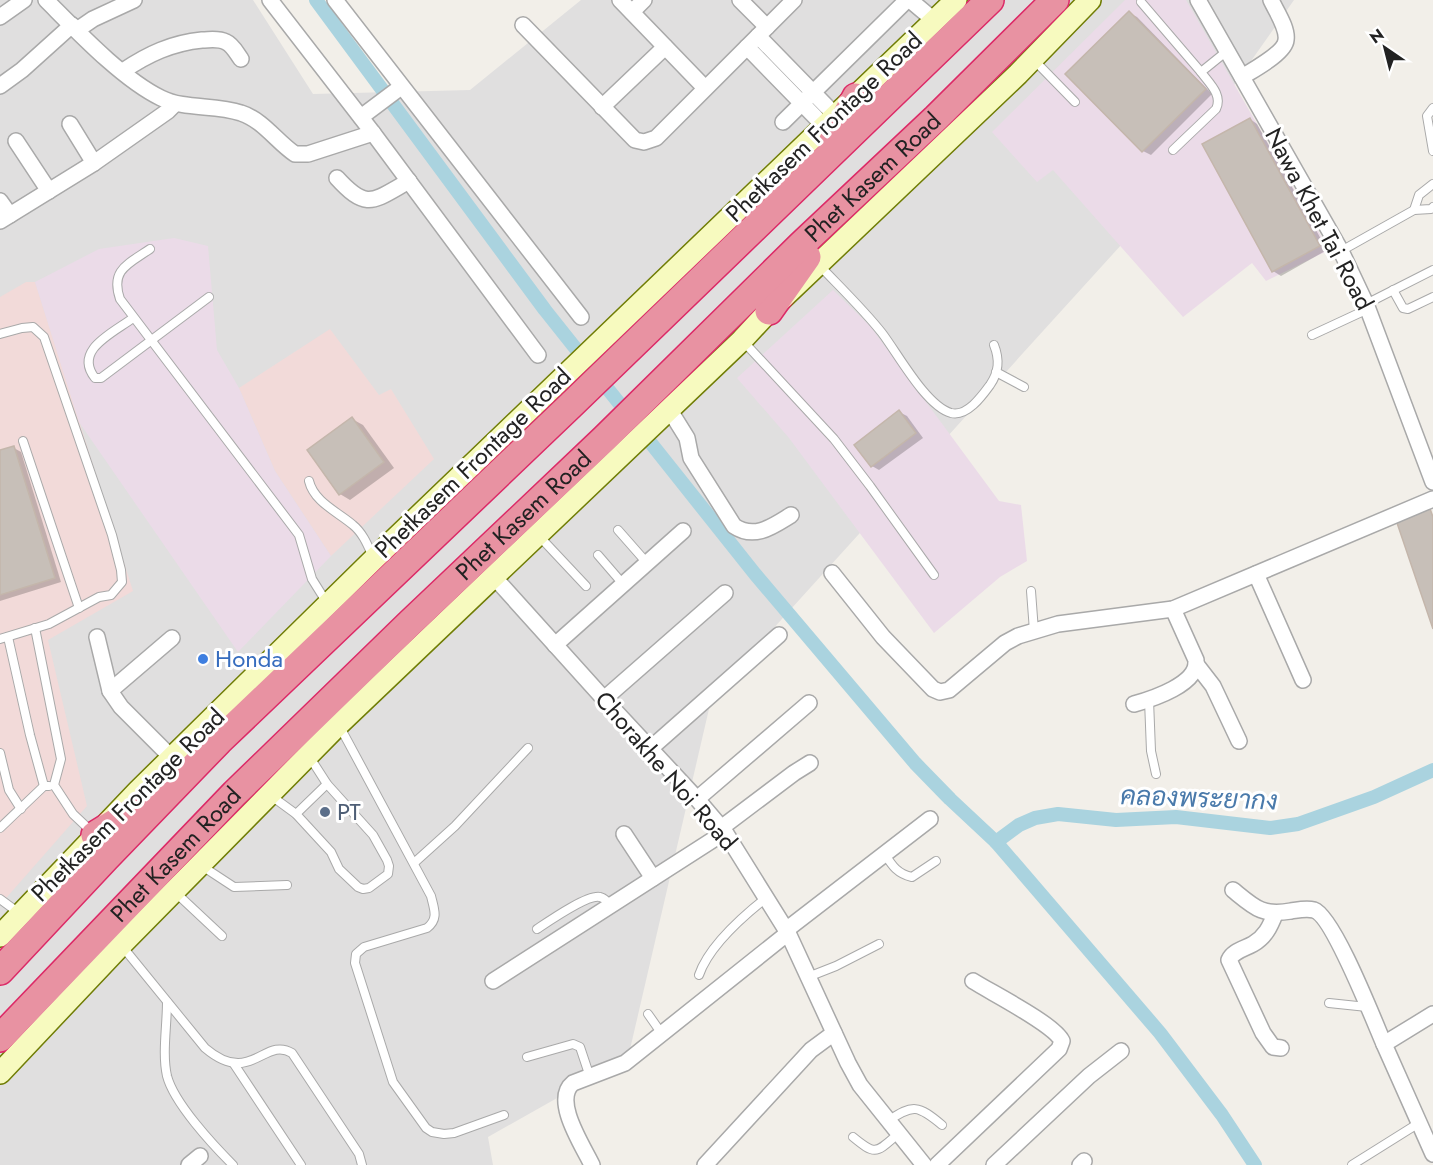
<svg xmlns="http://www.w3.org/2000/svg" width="1433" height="1165" viewBox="0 0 1433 1165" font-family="Jost,Sarabun,sans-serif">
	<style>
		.residential { fill: #e0dfdf }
		.commercial { fill: #f2dad9 }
		.industrial { fill: #ebdbe8 }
		.shadow { fill: #0003 }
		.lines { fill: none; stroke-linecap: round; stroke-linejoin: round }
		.canal { stroke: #aad3df; stroke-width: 14 }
		.building { fill: #c7bfb8; stroke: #c4b6ab; stroke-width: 1.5 }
		.lane-casing { stroke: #a9a9a9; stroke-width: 10 }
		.street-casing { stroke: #a9a9a9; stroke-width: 18 }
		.secondary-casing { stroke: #707d05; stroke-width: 24 }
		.highway-casing { stroke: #dc2a67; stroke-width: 30 }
		.lane { stroke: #fff; stroke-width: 8 }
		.street { stroke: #fff; stroke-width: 15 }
		.secondary { stroke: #f7fabf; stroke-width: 21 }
		.highway { stroke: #e892a2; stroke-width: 27 }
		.shop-dot { fill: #3f7fe0; stroke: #fff; stroke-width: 2 }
		.service-dot { fill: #5c6f8a; stroke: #fff; stroke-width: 2 }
		.labels { text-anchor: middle; stroke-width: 6; stroke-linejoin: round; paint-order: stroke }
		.street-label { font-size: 24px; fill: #222; stroke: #fff }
		.shop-label { font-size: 24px; fill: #366cbe; stroke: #fff; text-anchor: start }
		.service-label { font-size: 24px; fill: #4e5e75; stroke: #fff; text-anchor: start }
		.water-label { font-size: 26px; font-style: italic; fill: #4a7aab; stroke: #fff }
	</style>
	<rect width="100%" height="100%" fill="#f2efe9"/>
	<polygon class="residential" points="0,0 253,0 313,94 470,90 581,0 1294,0 1122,244 712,696 628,1058 488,1137 493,1165 0,1165"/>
	<g class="commercial">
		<polygon points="26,282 35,282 133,591 48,640 87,806 0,905 0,297"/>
		<polygon points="330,329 379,395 391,389 434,459 331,556 275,471 239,388"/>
	</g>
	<g class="industrial">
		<polygon points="1125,0 1186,0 1329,250 1266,281 1252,263 1183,317 1053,170 1037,182 992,132"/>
		<polygon points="174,238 208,246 217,350 239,388 275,471 331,556 238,652 79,422 35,282 99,249"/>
		<polygon points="833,290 870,326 999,501 1021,505 1027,561 1000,577 934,633 789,438 737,378"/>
	</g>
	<g class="shadow">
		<polygon points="1129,13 1137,17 1212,94 1151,155 1143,151 1067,74"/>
		<polygon points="1250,119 1257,124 1327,250 1281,276 1273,271 1204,145"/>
		<polygon points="899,412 907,416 923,438 879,470 872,466"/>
		<polygon points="352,419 363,425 394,468 350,500 340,494"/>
		<polygon points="14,448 21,452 61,582 0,601 0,452"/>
	</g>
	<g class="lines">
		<g class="canal">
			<polyline points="316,0 545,310 755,574 915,763 950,799 996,842 1160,1033 1222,1115 1255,1165"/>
			<polyline points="996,842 1019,825 1035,818 1058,814 1116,820 1176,817 1270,828 1298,824 1374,797 1433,770"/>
		</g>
	</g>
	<g class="building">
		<polygon points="1129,11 1206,89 1142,152 1065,74"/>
		<polygon points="1250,118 1320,246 1272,272 1202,144"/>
		<polygon points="899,410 916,433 871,467 854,445"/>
		<polygon points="352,417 384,462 339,495 307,450"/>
		<polygon points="14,446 55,578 0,595 0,450"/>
		<polygon points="1429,506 1433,517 1433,629 1395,517"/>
	</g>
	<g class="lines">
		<defs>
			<g id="lane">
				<polyline points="1141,2 1201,72"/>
				<polyline points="1034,60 1075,102"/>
				<polyline points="1433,108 1427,116 1433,151"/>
				<path d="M1173,150l43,-41c7,-14 -7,-26 -15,-37l26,-21"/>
				<polyline points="1414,210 1419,195 1433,184"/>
				<path d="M150,249c-22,15 -40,21 -30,50l179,236 13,44 15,24"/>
				<polyline points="1341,251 1414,210 1431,209 1433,207"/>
				<path d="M819,265c21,22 44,44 63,68 16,21 44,73 69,80 16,4 31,-17 39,-28 9,-13 10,-25 4,-40"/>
				<polyline points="1393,290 1403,308 1408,309 1433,297"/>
				<polyline points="1366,304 1433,270"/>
				<path d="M133,318c-20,15 -60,32 -38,60h6l108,-81"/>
				<polyline points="0,334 22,328 33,327 44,337 112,535 121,570 122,582 111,595 99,597 49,624 0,639"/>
				<polyline points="1312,335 1368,309"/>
				<polyline points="743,341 834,439 870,486 934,575"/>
				<polyline points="996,372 1024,387"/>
				<polyline points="23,441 79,608"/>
				<path d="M309,481c5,21 29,31 44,44 10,8 15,21 20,32"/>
				<polyline points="618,530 647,563"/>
				<polyline points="539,536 586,586"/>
				<polyline points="598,555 623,584"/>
				<polyline points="1031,591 1034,631"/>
				<polyline points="35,628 61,759 54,785 73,814 91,831"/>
				<polyline points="8,637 30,735 44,786"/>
				<polyline points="1149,700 1151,751 1156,774"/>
				<path d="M340,727l91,169c3,13 8,23 -4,32l-63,19 -8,7 -1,9 38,119 33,46 6,4 12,2 10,-1 50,-18"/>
				<polyline points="0,753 9,790 21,809"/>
				<polyline points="270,795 296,814 331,852 339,869 358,887 363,889 369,888 388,874 389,866 387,860 373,835 327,784 309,756"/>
				<polyline points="296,814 327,784"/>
				<polyline points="0,828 44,786 49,786"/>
				<path d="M885,854c7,12 13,20 27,23l24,-16"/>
				<polyline points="414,863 455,826 528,748"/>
				<polyline points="202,866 234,887 287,885"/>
				<polyline points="175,892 222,936"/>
				<polyline points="0,899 19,913"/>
				<path d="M537,929c12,-8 51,-35 63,-32 5,1 8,5 11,9"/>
				<path d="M122,946l83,102c46,39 59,-12 87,5l67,101 3,11"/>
				<path d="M699,975c10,-29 43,-58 67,-77"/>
				<polyline points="808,977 836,966 879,944"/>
				<path d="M167,1002c0,24 -5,52 0,74 7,27 46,69 66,89"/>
				<polyline points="1329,1003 1367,1007"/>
				<polyline points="648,1014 662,1034"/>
				<polyline points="527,1057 573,1044 580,1047 590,1077"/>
				<polyline points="234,1064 301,1165"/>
				<path d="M888,1121c25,-17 30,-16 54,4"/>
				<path d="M853,1137c23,19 23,16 45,-3"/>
				<polyline points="1352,1165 1419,1123"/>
			</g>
			<g id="street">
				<path d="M46,0c31,31 76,79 115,98 24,12 54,6 80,15 22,7 36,29 54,41h13l65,-21"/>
				<polyline points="270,0 373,133 538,355"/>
				<polyline points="335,0 581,317"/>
				<polyline points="620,0 705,88"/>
				<polyline points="740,0 767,27"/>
				<polyline points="910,0 935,21"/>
				<polyline points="1198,0 1341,251 1366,304 1433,482"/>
				<polyline points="632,12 644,0"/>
				<polyline points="0,17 24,0"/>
				<polyline points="523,25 635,140 644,142 656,138 794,0"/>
				<polyline points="77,30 93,19 134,0"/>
				<polyline points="758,36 836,116"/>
				<polyline points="747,47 825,127"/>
				<path d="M123,71c25,-17 49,-28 79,-31 8,0 16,-2 24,2 7,3 11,12 15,17"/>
				<path d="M1242,77c11,-7 43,-24 44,-37 2,-12 -10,-29 -15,-40"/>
				<polyline points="0,86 22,70 72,25"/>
				<polyline points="602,107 665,47"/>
				<polyline points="361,117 401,87"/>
				<polyline points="783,122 907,0"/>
				<polyline points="70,124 94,163"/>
				<polyline points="16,141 49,191"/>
				<path d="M337,178c30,33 36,23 72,3"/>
				<polyline points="0,201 10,215"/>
				<polyline points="0,221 94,163 168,111 175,104"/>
				<path d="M669,409l18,29 4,20 43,68c21,14 39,0 57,-11"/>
				<polyline points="832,573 883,637 933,689 940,692 949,690 1005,643 1018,636 1058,624 1173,609 1433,499"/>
				<polyline points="1256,574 1303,680"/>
				<polyline points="495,578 604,699 697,799 725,832 788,933 848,1063 860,1085 924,1165"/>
				<polyline points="97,637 110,691 121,707 172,758"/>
				<polyline points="555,645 683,531"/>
				<polyline points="1196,664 1213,686 1239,741"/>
				<polyline points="110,691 172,638"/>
				<polyline points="604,699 725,593"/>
				<path d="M1134,704c18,-5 65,-20 62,-44l-23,-51"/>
				<polyline points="651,748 779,635"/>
				<polyline points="697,799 809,703"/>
				<polyline points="721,828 794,773 810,763"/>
				<polyline points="624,834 653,878"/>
				<path d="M1233,890c22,18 29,26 58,21 7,-1 15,-3 23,-1 19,6 60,111 70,134"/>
				<path d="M1275,914c-5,13 -10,23 -22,30 -9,5 -20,7 -24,16l34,73 10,14 8,1"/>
				<polyline points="786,930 930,819"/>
				<polyline points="493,981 725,832"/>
				<polyline points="1433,1014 1384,1044 1433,1154"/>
				<polyline points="189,1165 200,1156"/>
				<path d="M592,1165c-9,-19 -40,-65 -19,-82l52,-20 163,-130"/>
				<polyline points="705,1165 811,1050 834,1033"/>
				<path d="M937,1165l122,-116 3,-8c-8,-17 -70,-48 -89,-60"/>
				<polyline points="994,1165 1089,1076 1121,1051"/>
				<polyline points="1080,1165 1084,1161"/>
			</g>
			<g id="secondary">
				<polyline points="0,936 138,791 374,559 956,0"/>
				<polyline points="0,1073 121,945 338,725 742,340 769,311 1018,74 1090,0"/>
			</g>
			<g id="highway">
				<polyline points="833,140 856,97"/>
				<polyline points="769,311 807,257"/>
				<polyline points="95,835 142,806"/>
				<polyline points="0,971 106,858 219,741 571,405 990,0"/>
				<path id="s1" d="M0,1038l235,-245 175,-170 194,-184 197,-194 135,-127 119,-118"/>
			</g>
		</defs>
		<use href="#lane" class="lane-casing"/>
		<use href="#street" class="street-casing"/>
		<use href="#secondary" class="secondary-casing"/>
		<use href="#highway" class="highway-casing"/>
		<use href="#lane" class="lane"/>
		<use href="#street" class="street"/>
		<use href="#secondary" class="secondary"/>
		<use href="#highway" class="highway"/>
	</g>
	<circle class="shop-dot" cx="203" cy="659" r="6"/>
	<circle class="service-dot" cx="325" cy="812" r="6"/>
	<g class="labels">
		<g class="street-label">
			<text transform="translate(824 127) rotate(-44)" y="8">Phetkasem Frontage Road</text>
			<text dy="8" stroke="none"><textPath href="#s1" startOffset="1226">Phet Kasem Road</textPath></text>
			<text transform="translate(1319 219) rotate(62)" y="8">Nawa Khet Tai Road</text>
			<text transform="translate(473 463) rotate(-44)" y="8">Phetkasem Frontage Road</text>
			<text dy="8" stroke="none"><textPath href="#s1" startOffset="740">Phet Kasem Road</textPath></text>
			<text transform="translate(666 771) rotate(49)" y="8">Chorakhe Noi Road</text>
			<text transform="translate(128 805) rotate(-45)" y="8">Phetkasem Frontage Road</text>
			<text dy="8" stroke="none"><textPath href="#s1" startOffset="254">Phet Kasem Road</textPath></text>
		</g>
		<g class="shop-label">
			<text x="215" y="667">Honda</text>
		</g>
		<g class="service-label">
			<text x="337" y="820">PT</text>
		</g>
		<g class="water-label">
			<text transform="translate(1199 798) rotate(2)" y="9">คลองพระยากง</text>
		</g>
	</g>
	<g transform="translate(1385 48) rotate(325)" stroke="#ffffff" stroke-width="4.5" paint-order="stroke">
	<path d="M0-4.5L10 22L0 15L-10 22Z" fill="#222222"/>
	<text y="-9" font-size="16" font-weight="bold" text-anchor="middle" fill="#222222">N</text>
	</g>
</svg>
